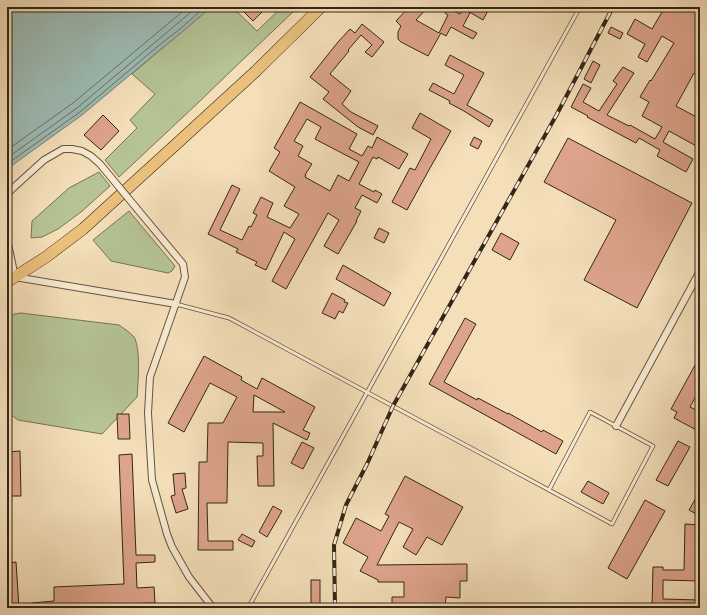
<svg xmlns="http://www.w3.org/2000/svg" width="707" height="615" viewBox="0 0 707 615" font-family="'IM FELL DW Pica',serif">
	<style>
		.green { fill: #b5c395; stroke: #747456 }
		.water { fill: #9dbcb5; stroke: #738075 }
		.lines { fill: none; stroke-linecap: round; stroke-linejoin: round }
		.shore { stroke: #687166; stroke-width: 1 }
		.building { fill: #dda48b; stroke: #342616; fill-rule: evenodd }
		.service-casing { stroke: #64543f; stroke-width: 4.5 }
		.minor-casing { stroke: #64543f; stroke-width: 8 }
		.trunk-casing { stroke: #342616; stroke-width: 12 }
		.service { stroke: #f8ead2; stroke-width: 3 }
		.minor { stroke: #f8ead2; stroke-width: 6 }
		.trunk { stroke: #eac07c; stroke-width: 11 }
		.rail-casing { stroke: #342616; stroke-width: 4 }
		.rail { stroke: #f8ead2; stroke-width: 2.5; stroke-dasharray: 8; stroke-linecap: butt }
		.minor-bridge-casing { stroke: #64543f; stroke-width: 8; stroke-linecap: butt }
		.minor-bridge { stroke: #f8ead2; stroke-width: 6 }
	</style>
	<rect width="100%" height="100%" fill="#f4dfb9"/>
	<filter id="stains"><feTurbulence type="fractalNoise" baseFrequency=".005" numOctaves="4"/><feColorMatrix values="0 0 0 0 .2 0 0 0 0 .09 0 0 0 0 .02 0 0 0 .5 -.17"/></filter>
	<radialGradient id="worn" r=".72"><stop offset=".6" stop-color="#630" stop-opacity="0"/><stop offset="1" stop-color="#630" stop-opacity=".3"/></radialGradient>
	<g class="green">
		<path d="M211,7h21l25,24 25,-24h8l4,4 -62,59 -33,32 -80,75 -14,-17 32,-32 -7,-8 25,-26 -23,-20c26,-23 53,-44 79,-67z"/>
		<polygon points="99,172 110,186 81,212 58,229 42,237 31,238 32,221 69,188"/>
		<polygon points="129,211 175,266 172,271 168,273 111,261 93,240"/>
		<path d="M21,313l98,12c5,4 11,7 15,12 7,12 4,45 3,60l-35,37 -84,-14 -11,-8v-93l7,-5z"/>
	</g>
	<polygon class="water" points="7,7 211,7 182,32 161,49 82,115 7,169"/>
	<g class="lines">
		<g class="shore">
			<polyline points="7,150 73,103 188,7"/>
			<polyline points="7,158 77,108 197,7"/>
			<polyline points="7,164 80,112 158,46 180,29 205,7"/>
		</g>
	</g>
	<g class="building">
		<polygon points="239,7 267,7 253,21"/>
		<polygon points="409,7 428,7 416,20 439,33 448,15 445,13 448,8 460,14 463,9 460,7 490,7 483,20 466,10 470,13 463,26 477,33 473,39 451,27 446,36 441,33 428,56 401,42 398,39 398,32 401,26 396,21"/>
		<polygon points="665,7 676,7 683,11 685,7 700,7 700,76 694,73 676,106 700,119 700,148 669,131 663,142 693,159 686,172 657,156 660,150 639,138 636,143 587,117 588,116 571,107 583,84 591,88 583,102 599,111 617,84 613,81 623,67 634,73 607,115 629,126 630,125 655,139 662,127 642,116 649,102 640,97 650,80 651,81 674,43 662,36 647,62 638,57 645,44 627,34 635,19 652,29"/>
		<polygon points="362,24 384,42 372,57 365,52 372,45 361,35 348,50 349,51 330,74 351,91 342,104 351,112 378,126 373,135 358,127 323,99 329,92 310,77 338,42 350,29 355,33"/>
		<polygon points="611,27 623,33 620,39 608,33"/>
		<polygon points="450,55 484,73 467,105 493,120 489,127 464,111 449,103 450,101 429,90 433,83 454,94 464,75 445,65"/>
		<polygon points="593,61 600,65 591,83 584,79"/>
		<path d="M300,102l57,32 -8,15 13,7 6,-10 4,2 5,-11 31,17 -9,15 -21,-12 -1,2 -4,-2 -14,27 15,8 1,-2 7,4 -5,9 -15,-8 -7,13 6,3 -5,10h1l-19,33 -14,-8 15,-26 -11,-7 -42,76 -14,-8 23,-42 -11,-7 -18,38 -11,-5 2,-3 -21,-10 2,-3 -30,-15 24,-49 8,4 -20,41 22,10 7,-14 2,1 6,-12 -4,-2 8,-16 12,6 -6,14 23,11 9,-14 -15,-8 11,-19 -26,-16 11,-19 -6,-4zM307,119l14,8 -6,12 44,23 -10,19 -11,-6 -8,16 -25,-14 1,-2h-1l7,-11 -14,-8 5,-10 -9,-5z"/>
		<polygon points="420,113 451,131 430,168 407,210 392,202 410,168 415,170 431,139 412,128"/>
		<polygon points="103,115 119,131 101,150 84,135"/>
		<polygon points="474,137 482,141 478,149 470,145"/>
		<polygon points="568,138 692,203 637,308 584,280 616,220 544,182"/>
		<polygon points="379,228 389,233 384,243 374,238"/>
		<polygon points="501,233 519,243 510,260 492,250"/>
		<polygon points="343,265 391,293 384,306 336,279"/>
		<polygon points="332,293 345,300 344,302 348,303 343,313 339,311 335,319 322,313"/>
		<polygon points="465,318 476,324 444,382 477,400 478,398 508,414 508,413 542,432 543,430 563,441 556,454 429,384"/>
		<path d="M204,356l38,21 -1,3 16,9 5,-11 53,29 -12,23 7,3 -3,7 -34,-17 1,63h-16l-1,-30h6v-13l-35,-1 -1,61h-20l1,38h25v9h-35l1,-88h8l1,-39h15l14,-26 -27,-14 -26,49 -16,-9zM254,395l31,17h-32z"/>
		<polygon points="700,356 700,389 690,407 700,412 700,432 674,418 677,412 671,409"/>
		<polygon points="117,414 129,414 130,439 118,439"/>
		<polygon points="678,441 690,447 668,486 656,480"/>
		<polygon points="302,442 314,448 303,469 291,463"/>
		<polygon points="20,451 21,496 7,496 7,452"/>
		<polygon points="132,454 136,555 155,555 155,562 136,563 137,588 154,587 155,603 123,604 124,608 32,608 32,603 54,601 54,587 124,584 119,455"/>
		<polygon points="185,473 186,488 182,489 188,509 176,513 171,496 175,495 173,474"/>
		<polygon points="405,476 463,507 442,545 427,537 416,555 403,547 413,529 399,522 377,565 467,564 467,581 460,581 460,598 446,597 445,608 404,604 404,608 392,608 392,597 404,597 404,582 378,582 378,580 360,571 368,557 343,543 356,518 381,531 389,516 385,514"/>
		<polygon points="588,481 609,493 603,504 581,492"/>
		<polygon points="700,491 700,516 689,510"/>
		<polygon points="645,500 665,511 627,579 608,568"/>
		<polygon points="273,506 282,511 267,537 259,532"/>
		<polygon points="685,524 700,525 700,581 663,580 663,599 700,600 700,608 652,608 653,567 663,567 663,570 684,570"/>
		<polygon points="242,534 255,541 252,547 238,540"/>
		<polygon points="16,562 19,608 7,608 7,591 9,591 8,563"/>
		<rect x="311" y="580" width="9" height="28"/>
	</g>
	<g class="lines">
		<defs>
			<g id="service">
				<polyline points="176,304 229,318 549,490"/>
				<polygon points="590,412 653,446 612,524 549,490"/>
				<polyline points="248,608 580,7"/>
			</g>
			<g id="minor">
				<polyline points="138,210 183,264 185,277 150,377 148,413 152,480 167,534 172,547 189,577 213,608"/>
				<polyline points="7,239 15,277 176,304"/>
				<polyline points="616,426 700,271"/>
			</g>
			<polyline id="trunk" points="7,282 46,257 83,229 184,137 256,71 321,7"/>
		</defs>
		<use href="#service" class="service-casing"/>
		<use href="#minor" class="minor-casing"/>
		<use href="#trunk" class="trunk-casing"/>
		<use href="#service" class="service"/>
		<use href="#minor" class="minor"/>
		<use href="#trunk" class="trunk"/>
		<defs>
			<polyline id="rail" points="335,608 334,545 346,505 368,462 393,406 557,114 613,7"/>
		</defs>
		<use href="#rail" class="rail-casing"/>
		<use href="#rail" class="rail"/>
		<defs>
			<polyline id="minor-bridge" points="7,195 12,189 44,160 63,149 72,149 82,151 91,156 100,164 138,210"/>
		</defs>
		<use href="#minor-bridge" class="minor-bridge-casing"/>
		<use href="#minor-bridge" class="minor-bridge"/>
	</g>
	<rect width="707" height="615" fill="none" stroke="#f4dfb9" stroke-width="24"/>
	<rect x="8" y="8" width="691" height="599" fill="none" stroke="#342616" stroke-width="2"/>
	<rect x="12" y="12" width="683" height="591" fill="none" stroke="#342616"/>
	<rect width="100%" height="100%" filter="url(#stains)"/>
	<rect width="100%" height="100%" fill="url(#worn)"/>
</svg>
